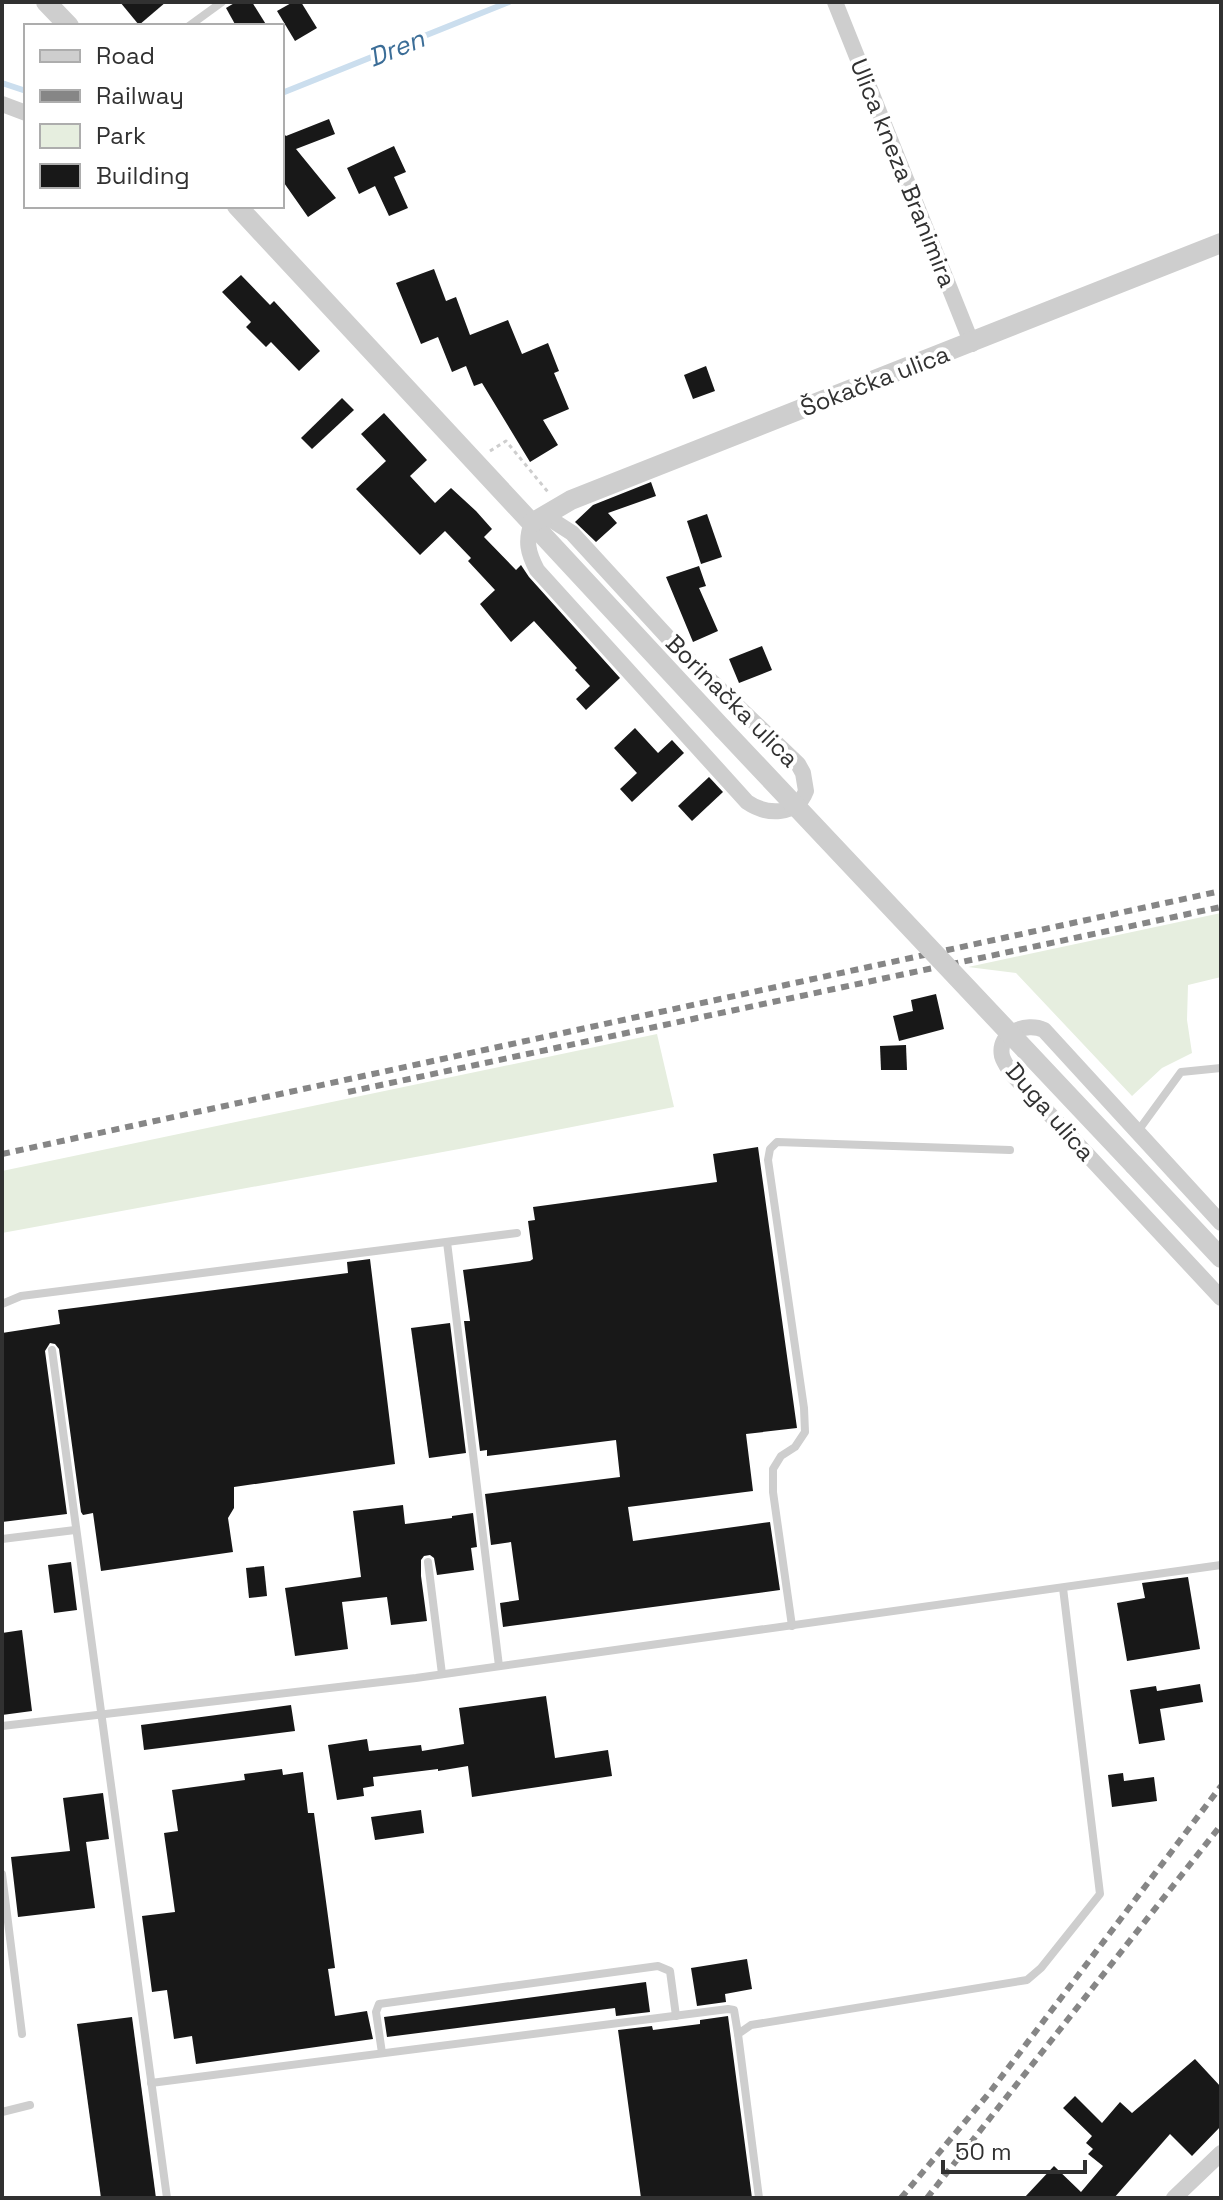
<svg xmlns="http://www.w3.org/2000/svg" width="1223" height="2200" viewBox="0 0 1223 2200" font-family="'Space Grotesk',sans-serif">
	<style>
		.green { fill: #e6eedf }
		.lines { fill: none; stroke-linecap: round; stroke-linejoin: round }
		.stream { stroke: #cbdeee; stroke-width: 6 }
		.building { fill: #181818 }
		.path { stroke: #cecece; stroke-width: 3; stroke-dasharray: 4 4; stroke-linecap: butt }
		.service { stroke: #cecece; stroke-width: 8 }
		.minor { stroke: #cecece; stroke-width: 16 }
		.tertiary { stroke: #cecece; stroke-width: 20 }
		.rail { stroke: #868686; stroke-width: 6; stroke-dasharray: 8 6; stroke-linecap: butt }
		.tertiary-bridge { stroke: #cecece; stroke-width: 20 }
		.labels { text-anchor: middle; stroke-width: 8; stroke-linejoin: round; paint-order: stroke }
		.street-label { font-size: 24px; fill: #313131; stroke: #fff }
		.water-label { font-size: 26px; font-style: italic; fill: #3b6d97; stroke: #fff }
	</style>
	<rect width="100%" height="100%" fill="#fff"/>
	<g class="green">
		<polygon points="1221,913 1221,977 1188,985 1187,1020 1192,1053 1162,1068 1132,1096 1016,973 968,967"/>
		<polygon points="657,1034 674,1107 459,1149 2,1233 2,1171"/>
	</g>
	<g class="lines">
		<g class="stream">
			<polyline points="2,83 26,91"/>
			<polyline points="282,93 509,2"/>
		</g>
	</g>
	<g class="building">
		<polygon points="120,2 166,2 139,25"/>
		<polygon points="236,2 252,2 267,26 236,26 226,8"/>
		<polygon points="293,2 301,2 317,28 295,41 277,11"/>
		<polygon points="329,119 335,134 296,149 336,198 308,217 282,180 282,132 286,136"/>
		<polygon points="394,146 406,172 394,177 408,208 389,216 375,186 359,194 347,168"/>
		<polygon points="434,269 446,301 456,297 470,335 508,320 522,354 548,343 559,371 554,373 569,409 543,420 558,445 530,462 482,383 474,386 466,366 452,372 438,337 421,344 396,283"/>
		<polygon points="241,275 270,305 274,301 320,351 299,371 271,342 266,347 246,327 251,322 222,292"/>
		<polygon points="706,366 715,391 693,399 684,375"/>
		<polygon points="342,398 354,410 312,449 301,438"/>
		<polygon points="384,413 427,460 410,476 435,503 451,488 476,511 492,529 484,537 516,570 521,565 529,577 620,678 586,710 576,699 590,686 575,670 577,668 534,621 511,642 480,604 495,590 468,561 471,558 445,531 420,555 356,489 386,461 361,434"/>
		<polygon points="651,482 656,496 608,513 617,523 596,542 575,522 593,505"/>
		<polygon points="707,514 722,557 701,564 687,521"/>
		<polygon points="699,566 706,586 699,588 718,631 693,642 666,577"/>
		<polygon points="762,646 772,670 739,683 729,659"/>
		<polygon points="635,728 658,753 672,740 684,753 632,802 620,789 637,773 614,748"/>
		<polygon points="709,777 723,792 692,821 678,806"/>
		<polygon points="936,994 944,1029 899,1041 893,1016 913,1011 911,1000"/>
		<polygon points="906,1045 907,1070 881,1070 880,1046"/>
		<polygon points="758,1147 797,1428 746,1434 753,1491 628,1507 633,1541 770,1522 780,1590 503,1627 500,1603 519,1600 513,1557 511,1542 491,1545 485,1494 620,1477 616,1440 487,1456 487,1450 480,1451 464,1321 470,1321 463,1270 530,1261 533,1259 528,1221 535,1220 533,1207 717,1182 713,1154"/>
		<polygon points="370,1259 395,1464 234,1487 234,1508 228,1518 233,1552 101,1571 93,1513 83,1515 81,1512 59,1349 55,1344 50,1343 45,1351 67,1514 2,1522 2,1333 60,1324 58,1310 348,1273 347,1262"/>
		<polygon points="450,1323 466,1453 429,1458 411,1328"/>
		<polygon points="403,1505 405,1524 452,1518 452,1516 473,1513 477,1547 471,1548 474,1570 437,1575 434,1558 430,1555 424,1556 421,1560 421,1576 427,1621 391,1625 387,1597 342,1602 348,1649 295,1656 285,1588 361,1577 353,1511"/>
		<polygon points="71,1562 77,1610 54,1613 48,1565"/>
		<polygon points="264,1566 267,1596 249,1598 246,1568"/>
		<polygon points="1188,1577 1200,1649 1127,1661 1117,1603 1145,1598 1142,1583"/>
		<polygon points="22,1630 32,1711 2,1715 2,1633"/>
		<polygon points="1200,1684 1203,1702 1160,1709 1165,1740 1139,1744 1130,1690 1156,1686 1157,1691"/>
		<polygon points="546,1696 555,1758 608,1750 612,1776 472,1797 468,1766 438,1771 438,1769 373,1777 374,1786 363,1788 364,1796 337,1800 328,1745 367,1739 369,1751 421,1745 422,1751 464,1744 459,1708"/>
		<polygon points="291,1705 295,1731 144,1750 141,1725"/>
		<polygon points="282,1769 283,1775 303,1772 308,1813 314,1813 335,1968 328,1969 335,2016 367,2011 373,2039 196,2064 192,2036 174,2039 167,1990 152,1992 142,1916 175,1912 164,1833 178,1831 172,1790 245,1780 244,1774"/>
		<polygon points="1123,1773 1124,1781 1154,1777 1157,1801 1112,1807 1108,1775"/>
		<polygon points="103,1793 109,1839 86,1842 95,1908 18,1917 11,1857 70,1851 63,1798"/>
		<polygon points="421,1810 424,1833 375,1840 371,1817"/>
		<polygon points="747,1959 752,1989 725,1994 726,2002 697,2006 691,1968"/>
		<polygon points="646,1982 650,2012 616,2016 615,2008 387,2037 384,2017"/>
		<polygon points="728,2016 752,2198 641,2198 618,2030 652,2026 653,2030 700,2024 700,2020"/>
		<polygon points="132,2017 156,2198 101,2198 77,2024"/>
		<polygon points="1195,2059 1221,2087 1221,2126 1192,2156 1170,2134 1114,2198 1024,2198 1054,2166 1081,2192 1103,2166 1088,2154 1093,2149 1086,2143 1092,2136 1063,2108 1075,2096 1102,2123 1120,2102 1132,2113"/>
	</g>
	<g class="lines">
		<polyline class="path" points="490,451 506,441 548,492"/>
		<g class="service">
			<polyline points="189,26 222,2"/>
			<polyline points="1138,1131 1181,1072 1221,1068"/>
			<polyline points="447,1242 499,1666"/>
			<polyline points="2,1304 21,1296 517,1233"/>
			<polyline points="52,1350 167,2198"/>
			<polyline points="2,1539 75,1530"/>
			<polyline points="428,1562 442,1674"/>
			<polyline points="792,1626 773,1492 773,1469 781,1456 795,1447 805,1432 804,1408 768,1160 770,1149 777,1142 1010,1150"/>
			<polyline points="2,1726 416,1678 1221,1565"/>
			<polyline points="2,1874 22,2034"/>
			<polyline points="382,2053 376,2012 379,2004 658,1966 670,1971 676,2016"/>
			<polyline points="151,2083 728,2009 734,2010 738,2034"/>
			<polyline points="2,2112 30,2105"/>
			<polyline points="759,2198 738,2034 751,2025 1027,1980 1041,1968 1100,1894 1063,1588"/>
		</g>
		<g class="minor">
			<polyline points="835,2 972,344"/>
			<polyline points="2,104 26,113"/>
			<path d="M532,523c-7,18 -4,30 5,47l210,232c19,13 49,15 59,-11l-3,-18 -5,-9 -114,-109 -112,-122 -28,-18"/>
			<path d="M1221,1223l-177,-193c-17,-8 -47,2 -42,26 2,7 7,13 10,18l209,224"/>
			<polyline points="1174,2198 1221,2153"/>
		</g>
		<g class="tertiary">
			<polyline points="46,2 69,26"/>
			<polyline points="237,206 723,729"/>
			<polyline points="532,523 571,500 1221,243"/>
			<polyline points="1134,1165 1221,1258"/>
		</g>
		<g class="rail">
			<polyline points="348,1092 1221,907"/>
			<polyline points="2,1154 1221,891"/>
			<polyline points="901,2198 990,2092 1221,1786"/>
			<polyline points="927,2198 1221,1825"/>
		</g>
		<polyline class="tertiary-bridge" points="723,729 1134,1165"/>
	</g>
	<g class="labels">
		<g class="street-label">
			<text transform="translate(903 173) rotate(68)" y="8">Ulica kneza Branimira</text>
			<text transform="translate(875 381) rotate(-21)" y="8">Šokačka ulica</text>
			<text transform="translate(732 701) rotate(45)" y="8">Borinačka ulica</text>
			<text transform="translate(1050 1112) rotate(49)" y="8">Duga ulica</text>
		</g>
		<g class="water-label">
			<text transform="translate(396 48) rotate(-22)" y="9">Dren</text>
		</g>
	</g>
	<rect width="1223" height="2200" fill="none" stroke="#313131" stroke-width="8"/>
	<rect x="24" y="24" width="260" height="184" fill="#ffffff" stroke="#adadad" stroke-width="2"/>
	<rect x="40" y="50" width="40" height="12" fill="#cecece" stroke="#adadad" stroke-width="2"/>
	<text x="96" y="64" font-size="24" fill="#313131">Road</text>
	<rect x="40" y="90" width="40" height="12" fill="#868686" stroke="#adadad" stroke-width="2"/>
	<text x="96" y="104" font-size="24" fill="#313131">Railway</text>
	<rect x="40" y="124" width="40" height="24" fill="#e6eedf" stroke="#adadad" stroke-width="2"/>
	<text x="96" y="144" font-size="24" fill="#313131">Park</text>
	<rect x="40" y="164" width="40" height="24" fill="#181818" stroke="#adadad" stroke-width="2"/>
	<text x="96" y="184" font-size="24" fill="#313131">Building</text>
	<path d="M943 2160v12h142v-12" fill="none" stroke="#313131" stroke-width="4"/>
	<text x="955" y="2160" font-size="24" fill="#313131" stroke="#ffffff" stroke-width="6" paint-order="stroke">50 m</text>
</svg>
